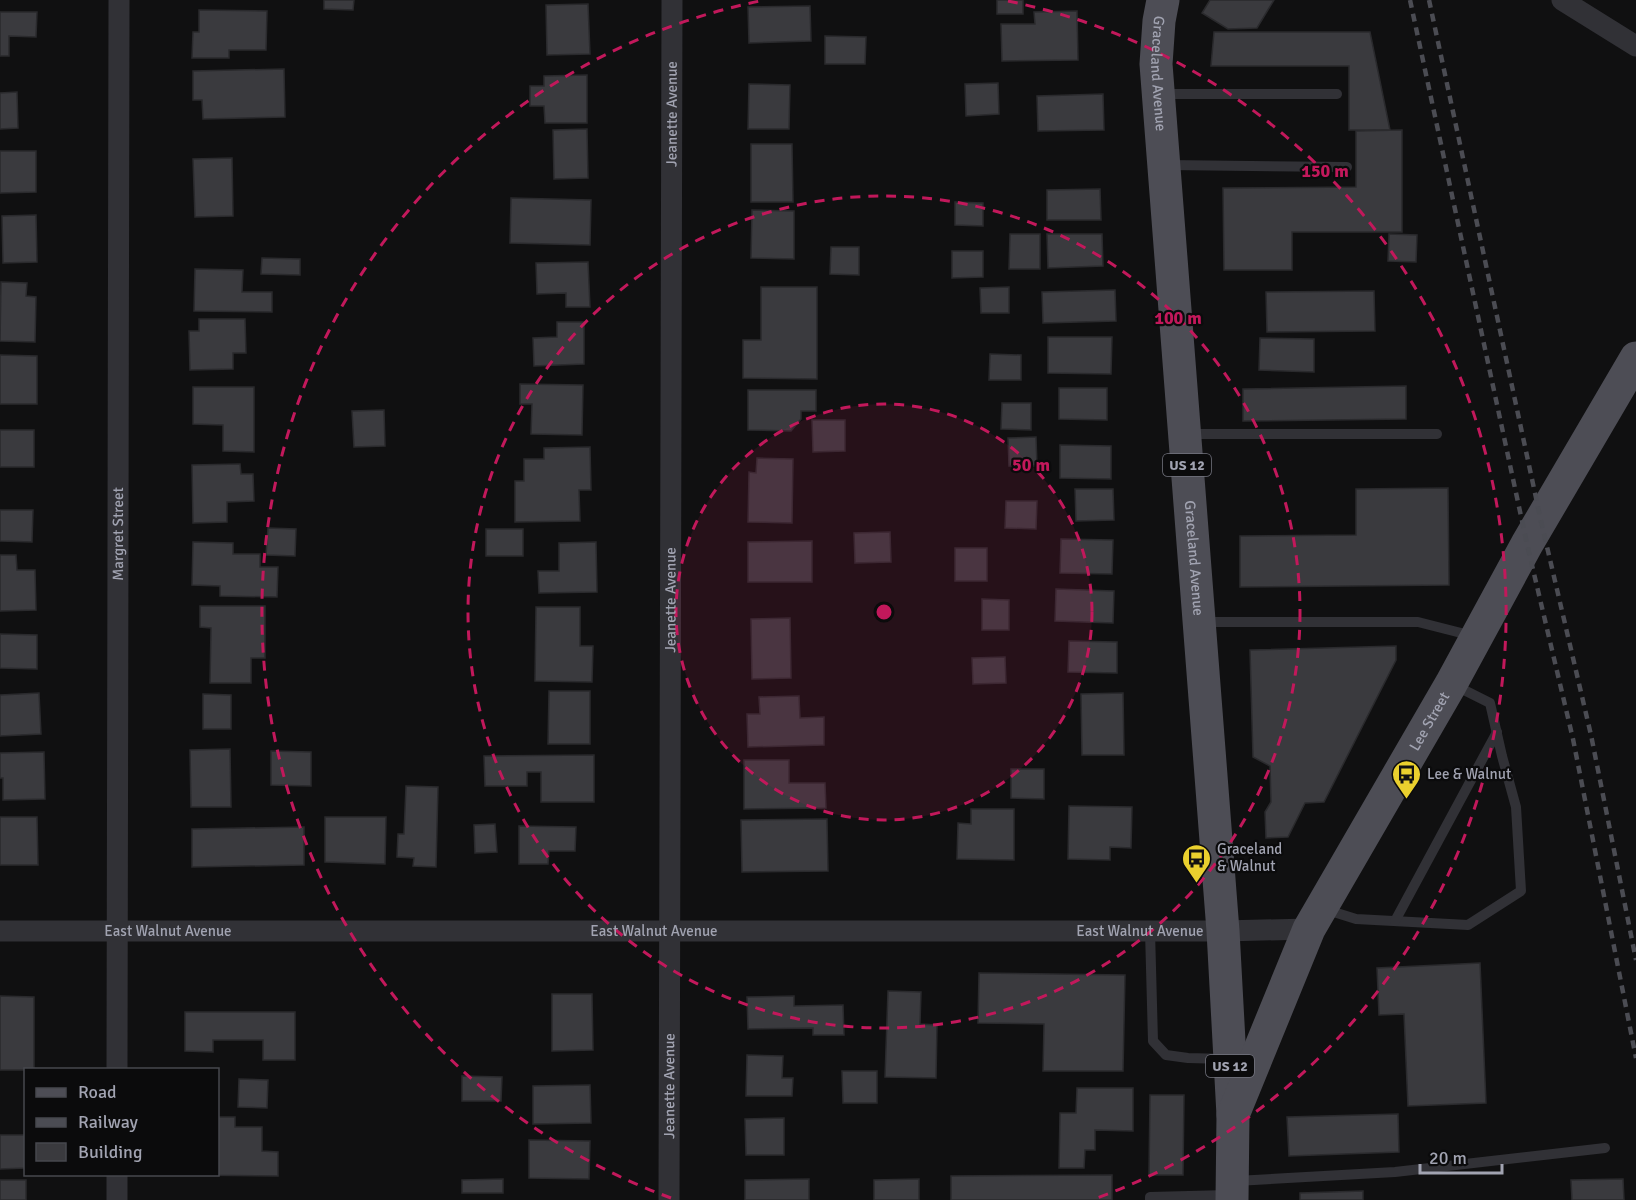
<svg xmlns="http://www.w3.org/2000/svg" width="1636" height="1200" viewBox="0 0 1636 1200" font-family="Signika,sans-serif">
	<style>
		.building { fill: #3a3a3e; stroke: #2a2a2d; stroke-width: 1.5 }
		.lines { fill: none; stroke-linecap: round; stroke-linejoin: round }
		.lane { stroke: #313136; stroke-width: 10 }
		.street { stroke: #313136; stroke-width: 21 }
		.primary { stroke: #4d4d55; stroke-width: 33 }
		.rail { stroke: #4b4c53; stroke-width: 4.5; stroke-dasharray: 8 6; stroke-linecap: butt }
		.ring { fill: none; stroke: #c2185b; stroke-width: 3; stroke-dasharray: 10 8 }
		.labels { text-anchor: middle; stroke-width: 4.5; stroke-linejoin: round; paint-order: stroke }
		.shield { fill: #0b0b0c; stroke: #747580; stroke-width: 1.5 }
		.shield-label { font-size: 14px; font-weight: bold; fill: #a1a3b1 }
		.street-label { font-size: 15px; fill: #a1a3b1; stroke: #0b0b0c }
		.poi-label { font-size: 15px; fill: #a1a3b1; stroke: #0b0b0c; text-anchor: start }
		.centre { fill: #c2185b; stroke: #0b0b0c; stroke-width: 3 }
		.ring-label { font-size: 18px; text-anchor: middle; font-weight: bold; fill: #c2185b; stroke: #0b0b0c; stroke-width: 4.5; stroke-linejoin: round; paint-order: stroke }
	</style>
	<rect width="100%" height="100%" fill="#101011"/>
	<g class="building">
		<polygon points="324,0 354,0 353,10 324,9"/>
		<rect x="997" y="0" width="26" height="14"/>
		<polygon points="1210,0 1274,0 1257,28 1228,29 1202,13"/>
		<polygon points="588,4 590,54 547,55 546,5"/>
		<polygon points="810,6 811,41 749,43 748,7"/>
		<polygon points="199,10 267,11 266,50 229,50 229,58 192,58 193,32 199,32"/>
		<polygon points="1077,11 1078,60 1002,61 1001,24 1035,24 1034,12"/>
		<polygon points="0,12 37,12 36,37 9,36 9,56 0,56"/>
		<polygon points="1214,32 1370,32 1390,130 1349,130 1349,66 1211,66"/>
		<polygon points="825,36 866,37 865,64 825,64"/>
		<polygon points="284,69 285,117 203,119 202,100 193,100 193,71"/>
		<polygon points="587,75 587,123 545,123 544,106 530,106 530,86 544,86 544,76"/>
		<polygon points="998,83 999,114 966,116 965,84"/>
		<polygon points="749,84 790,85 789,129 748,129"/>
		<polygon points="17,92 18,128 0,129 0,93"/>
		<polygon points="1103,94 1104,130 1038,131 1037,96"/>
		<polygon points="587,129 588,178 554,179 553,130"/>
		<polygon points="1402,130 1402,232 1292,232 1292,270 1224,270 1223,188 1356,187 1356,131"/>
		<polygon points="751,144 792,144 793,202 751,202"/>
		<polygon points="0,151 36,151 36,192 0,193"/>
		<polygon points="232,158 233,216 195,217 193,159"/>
		<polygon points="1100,189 1101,220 1047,220 1047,190"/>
		<polygon points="511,198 591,200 590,245 510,243"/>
		<polygon points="955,202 983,203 983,226 955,225"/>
		<polygon points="752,210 794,211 794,259 751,258"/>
		<polygon points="36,215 37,262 3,263 2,216"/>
		<polygon points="1010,234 1040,234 1040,269 1009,269"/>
		<polygon points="1047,234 1102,234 1103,266 1048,268"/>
		<polygon points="1389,234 1417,235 1416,262 1388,261"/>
		<polygon points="831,247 859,247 859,275 830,274"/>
		<polygon points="952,251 983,251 983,277 952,278"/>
		<polygon points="262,258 300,259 300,275 261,274"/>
		<polygon points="588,262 590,307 566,307 566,293 537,294 536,263"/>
		<polygon points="195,269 243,270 242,292 272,292 272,312 194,311"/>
		<polygon points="1,282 27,283 26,296 36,297 35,342 0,341"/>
		<polygon points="761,287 817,287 817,379 743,378 743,340 761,340"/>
		<polygon points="1009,287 1009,313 981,313 980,288"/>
		<polygon points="1115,290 1116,321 1043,323 1042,292"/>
		<polygon points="1374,291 1375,331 1267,332 1266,292"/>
		<polygon points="199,319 245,319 246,353 233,353 233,369 190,370 189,331 199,331"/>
		<polygon points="557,322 584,322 584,364 534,366 533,338 557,337"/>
		<polygon points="1048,337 1112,337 1111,374 1048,373"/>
		<polygon points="1260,338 1314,339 1314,372 1259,370"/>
		<polygon points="990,354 1021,355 1021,380 989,380"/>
		<polygon points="0,355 37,356 37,404 0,404"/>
		<polygon points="520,384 583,385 582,435 531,434 532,404 520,404"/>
		<polygon points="1406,386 1406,419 1243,421 1243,389"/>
		<polygon points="193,387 254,387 254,452 223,451 223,425 193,424"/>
		<polygon points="1059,388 1107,388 1107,420 1059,419"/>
		<polygon points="748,390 816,390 816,411 801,411 801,419 791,431 748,430"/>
		<polygon points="1002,403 1031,403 1031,430 1001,429"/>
		<polygon points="384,410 385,446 354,447 352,411"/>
		<polygon points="812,420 845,420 845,451 813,452"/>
		<rect x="0" y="430" width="34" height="37"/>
		<polygon points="1036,437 1037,466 1009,466 1008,438"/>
		<polygon points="1060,445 1111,446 1111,479 1060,478"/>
		<polygon points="590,447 591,490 579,490 580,521 515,522 515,481 524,481 524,459 544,459 544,448"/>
		<polygon points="757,458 793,459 792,523 748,522 749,472 756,473"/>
		<polygon points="240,464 241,474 253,474 254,501 227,502 227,522 193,523 192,465"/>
		<polygon points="1448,488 1449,585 1240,587 1240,536 1356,535 1356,489"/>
		<polygon points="1075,489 1113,489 1114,520 1076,521"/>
		<polygon points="1006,501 1037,501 1036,529 1005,528"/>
		<polygon points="0,510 33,510 32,542 0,541"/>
		<polygon points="268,528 296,529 295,556 266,555"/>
		<rect x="486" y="529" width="37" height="27"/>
		<polygon points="890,532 891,562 855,563 854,533"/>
		<polygon points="1061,539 1113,540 1112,574 1060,573"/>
		<polygon points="812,541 812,582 748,582 748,542"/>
		<polygon points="193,542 233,543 233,554 260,554 260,567 278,567 277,597 220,596 220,586 192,585"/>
		<polygon points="596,542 597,592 539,593 538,571 559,571 559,543"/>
		<rect x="955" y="548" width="32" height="33"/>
		<polygon points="0,555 16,555 17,570 35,570 36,610 0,611"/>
		<polygon points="1056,589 1114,591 1113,623 1055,621"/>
		<polygon points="982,599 1009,600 1009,630 982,630"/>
		<polygon points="200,606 265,606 265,658 251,658 251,683 210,683 211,628 200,627"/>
		<polygon points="536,607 580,607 580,646 593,646 592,682 535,681"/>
		<polygon points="790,618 791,678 752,679 751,619"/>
		<polygon points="0,634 37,635 37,669 0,668"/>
		<polygon points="1069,641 1117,642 1117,673 1068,672"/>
		<polygon points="1396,646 1396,660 1324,802 1305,803 1288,837 1266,838 1265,812 1271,802 1270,766 1253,757 1250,650"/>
		<polygon points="1005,657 1006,683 973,684 972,658"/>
		<polygon points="549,691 590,691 590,744 548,744"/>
		<polygon points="39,693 41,734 0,736 0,695"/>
		<polygon points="1123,693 1124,755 1082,755 1081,694"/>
		<polygon points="203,694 231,695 231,729 203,729"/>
		<polygon points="799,696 800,718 824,717 824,745 748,747 747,714 760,714 759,697"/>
		<polygon points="230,749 231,807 191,807 190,750"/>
		<polygon points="271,751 311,752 311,786 271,785"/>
		<polygon points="44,752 45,799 3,800 3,778 0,778 0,753"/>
		<polygon points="594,755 594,802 541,802 541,772 527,772 527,786 485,786 484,756"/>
		<polygon points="744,760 789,760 789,783 825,783 826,808 744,809"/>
		<polygon points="1011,769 1044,769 1044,799 1011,798"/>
		<polygon points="406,786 438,787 436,867 413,866 414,858 397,857 398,834 404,834"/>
		<polygon points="1069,806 1132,807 1131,848 1110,847 1110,860 1068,859"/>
		<polygon points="971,809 1014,809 1014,860 957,859 958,823 971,824"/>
		<polygon points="0,817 37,817 38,865 0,865"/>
		<polygon points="325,817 386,817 385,864 325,862"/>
		<polygon points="827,819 828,871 742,872 741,820"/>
		<polygon points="495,824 497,852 475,853 474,825"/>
		<polygon points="519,826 576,827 575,851 549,851 548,864 519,864"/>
		<polygon points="304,827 304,865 192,867 192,829"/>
		<polygon points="1480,963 1486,1103 1408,1106 1404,1014 1379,1015 1377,968"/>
		<polygon points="979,973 1125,975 1123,1071 1043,1071 1044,1024 978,1023"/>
		<polygon points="888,991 921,992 920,1024 937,1025 936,1078 885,1077"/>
		<polygon points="552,994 592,994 593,1050 552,1051"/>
		<polygon points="0,996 34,997 34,1070 0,1070"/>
		<polygon points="794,996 794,1006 843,1005 844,1035 813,1035 813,1028 748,1029 747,997"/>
		<polygon points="185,1012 295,1012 295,1060 263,1060 263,1040 213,1040 213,1052 185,1051"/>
		<polygon points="747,1055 783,1056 782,1078 793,1078 792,1096 746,1096"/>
		<polygon points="842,1071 877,1071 877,1103 843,1103"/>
		<polygon points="462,1076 502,1077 501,1101 462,1101"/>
		<polygon points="239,1079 268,1080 267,1108 238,1107"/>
		<polygon points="590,1085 591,1123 533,1124 533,1086"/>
		<polygon points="1077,1088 1133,1088 1133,1131 1095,1130 1095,1150 1085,1150 1084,1168 1059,1168 1060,1113 1076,1113"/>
		<polygon points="1150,1095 1184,1095 1183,1175 1149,1175"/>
		<polygon points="1398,1114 1399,1152 1289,1156 1287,1117"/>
		<polygon points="218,1117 235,1117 235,1127 262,1127 262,1151 278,1152 278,1176 190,1175 218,1174"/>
		<polygon points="784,1118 784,1155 746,1155 745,1119"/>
		<polygon points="0,1135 26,1135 26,1168 0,1169"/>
		<polygon points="529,1140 590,1141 589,1179 529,1178"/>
		<polygon points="1112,1175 1112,1200 951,1200 951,1176"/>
		<polygon points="503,1179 503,1193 462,1193 462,1180"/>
		<polygon points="809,1179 809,1200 745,1200 745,1180"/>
		<polygon points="919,1179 919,1200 874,1200 874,1180"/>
		<polygon points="1623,1179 1624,1200 1572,1200 1571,1180"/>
		<rect x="0" y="1180" width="26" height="20"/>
		<polygon points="1363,1191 1363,1200 1300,1200 1300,1193"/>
	</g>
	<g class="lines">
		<g class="lane">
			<polyline points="1161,94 1337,94"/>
			<polyline points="1167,165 1347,167"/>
			<polyline points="1188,434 1437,434"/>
			<polyline points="1203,622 1418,622 1473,636"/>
			<polyline points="1324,909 1356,919 1468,925 1521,891 1516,807 1502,756 1490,703 1454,685"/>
			<polyline points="1395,921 1497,732"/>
			<polyline points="1150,931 1153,1041 1166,1055 1188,1058 1226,1059"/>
			<polyline points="1236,1181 1395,1172 1605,1148"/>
			<polyline points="1150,1200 1150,1197 1228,1195"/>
		</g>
		<g class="street">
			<polyline points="1562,0 1636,46"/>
			<path id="s1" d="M0,931h1223l86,-2"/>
			<path id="s2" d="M117,1070l2,-1070"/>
			<polyline points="117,1200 117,1174"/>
			<path id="s3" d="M669,1200l3,-1200"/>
		</g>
		<g class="primary">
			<path id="s4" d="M1163,0l-4,21 -3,43 67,867 10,184"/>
			<path id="s5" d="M1232,1200l1,-85 76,-186 142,-245 76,-140 109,-186"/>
		</g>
		<g class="rail">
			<polyline points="1410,0 1527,544 1573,739 1636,1058"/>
			<polyline points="1429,0 1541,521 1591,735 1636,960"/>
		</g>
	</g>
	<circle cx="884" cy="612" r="208" fill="#c2185b" fill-opacity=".12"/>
	<g class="ring">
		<circle cx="884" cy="612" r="208"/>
		<circle cx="884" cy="612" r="416"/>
		<path d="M671 1198A624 624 0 0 1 760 1M1008 1A624 624 0 0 1 1097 1198"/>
	</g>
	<defs>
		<symbol id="bus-pin" viewBox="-11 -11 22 30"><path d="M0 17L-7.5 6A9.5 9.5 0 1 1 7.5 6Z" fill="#ead02e" stroke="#0b0b0c"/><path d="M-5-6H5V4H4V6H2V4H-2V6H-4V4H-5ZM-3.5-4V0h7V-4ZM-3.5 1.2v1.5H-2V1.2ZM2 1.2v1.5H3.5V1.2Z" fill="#111"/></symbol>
	</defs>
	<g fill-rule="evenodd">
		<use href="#bus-pin" x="1390" y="758" width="33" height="45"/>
		<use href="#bus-pin" x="1180" y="842" width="33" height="45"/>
	</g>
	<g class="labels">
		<g class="shield">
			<rect x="1163" y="454" width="48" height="22" rx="4.5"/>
			<rect x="1206" y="1055" width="48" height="22" rx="4.5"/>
		</g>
		<g class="shield-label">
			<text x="1187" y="470">US 12</text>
			<text x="1230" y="1071">US 12</text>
		</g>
		<g class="street-label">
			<text dy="5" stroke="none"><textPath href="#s4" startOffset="74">Graceland Avenue</textPath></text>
			<text dy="5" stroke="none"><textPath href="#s3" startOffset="1086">Jeanette Avenue</textPath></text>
			<text dy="5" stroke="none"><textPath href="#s2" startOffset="536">Margret Street</textPath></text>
			<text dy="5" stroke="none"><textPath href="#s4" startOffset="560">Graceland Avenue</textPath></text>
			<text dy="5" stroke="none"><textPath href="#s3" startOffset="600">Jeanette Avenue</textPath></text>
			<text dy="5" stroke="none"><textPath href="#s5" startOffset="526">Lee Street</textPath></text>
			<text dy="5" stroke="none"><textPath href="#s1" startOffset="168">East Walnut Avenue</textPath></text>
			<text dy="5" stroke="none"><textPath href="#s1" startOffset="654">East Walnut Avenue</textPath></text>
			<text dy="5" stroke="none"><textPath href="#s1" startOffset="1140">East Walnut Avenue</textPath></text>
			<text dy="5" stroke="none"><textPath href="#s3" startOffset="114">Jeanette Avenue</textPath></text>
		</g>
		<g class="poi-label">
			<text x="1427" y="779">Lee &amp; Walnut</text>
			<text x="1217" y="854">Graceland<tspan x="1217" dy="17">&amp; Walnut</tspan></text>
		</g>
	</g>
	<circle cx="884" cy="612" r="9" class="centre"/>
	<g class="ring-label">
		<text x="1325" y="177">150 m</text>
		<text x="1178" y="324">100 m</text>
		<text x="1031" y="471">50 m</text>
	</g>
	<rect x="24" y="1068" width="195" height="108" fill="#0b0b0c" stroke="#47484e" stroke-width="1.5"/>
	<rect x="36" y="1088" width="30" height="9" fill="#4d4d55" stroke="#47484e" stroke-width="1.5"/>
	<text x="78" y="1098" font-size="18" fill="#a1a3b1">Road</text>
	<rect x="36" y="1118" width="30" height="9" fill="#4b4c53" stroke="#47484e" stroke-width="1.5"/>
	<text x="78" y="1128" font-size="18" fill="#a1a3b1">Railway</text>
	<rect x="36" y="1143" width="30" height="18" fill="#3a3a3e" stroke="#47484e" stroke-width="1.5"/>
	<text x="78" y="1158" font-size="18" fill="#a1a3b1">Building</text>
	<path d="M1420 1164v9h82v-9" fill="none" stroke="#a1a3b1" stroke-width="3"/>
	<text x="1429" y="1164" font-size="18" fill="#a1a3b1" stroke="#0b0b0c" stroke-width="4.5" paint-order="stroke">20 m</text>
</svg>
